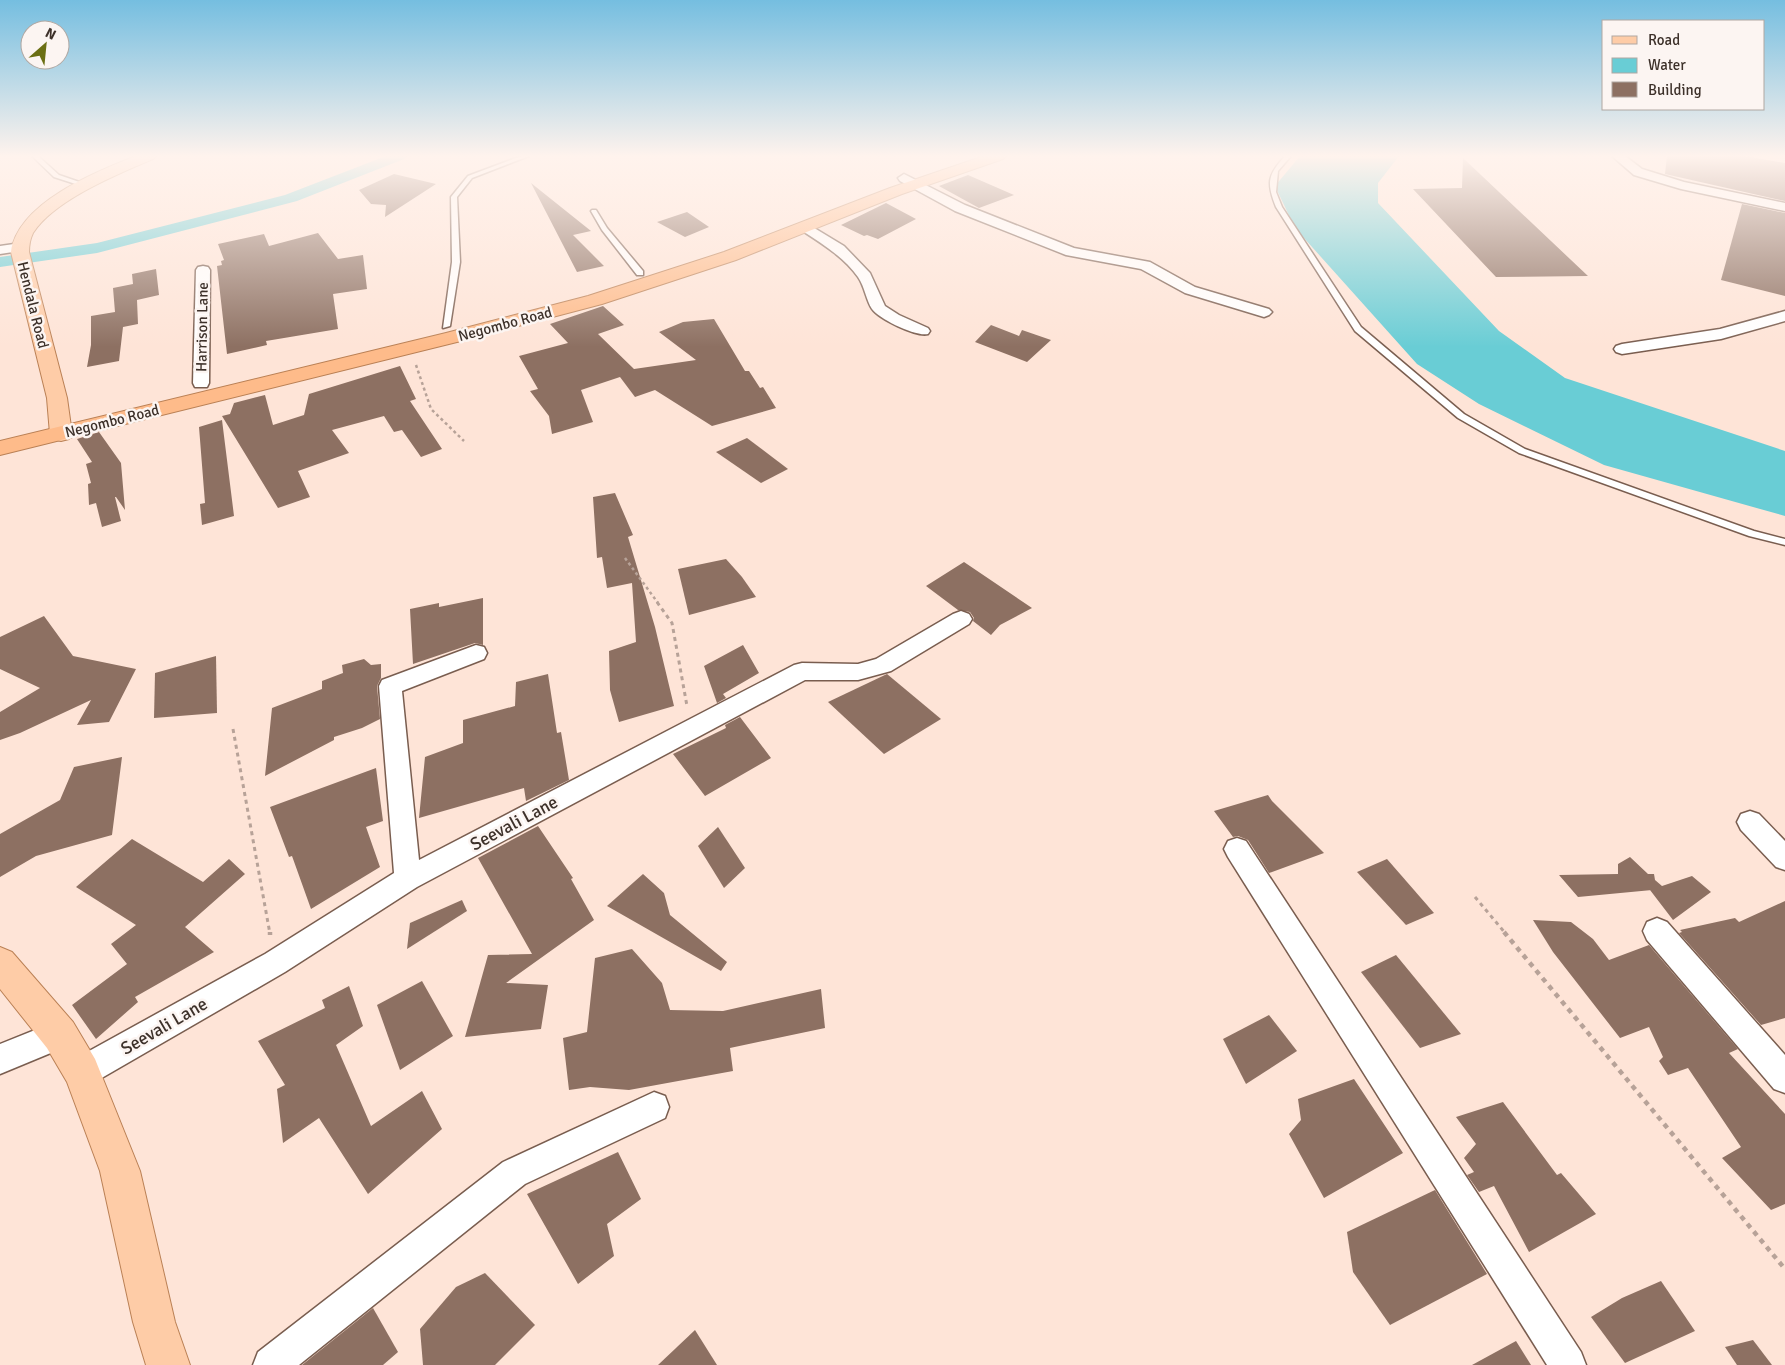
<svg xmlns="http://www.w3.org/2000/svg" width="1785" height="1365" viewBox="0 0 1785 1365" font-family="Signika,sans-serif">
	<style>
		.water { fill: #69cdd5 }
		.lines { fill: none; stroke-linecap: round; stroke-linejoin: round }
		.canal { fill: #69cdd5; fill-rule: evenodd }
		.building { fill: #8d7062 }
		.service-casing { stroke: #795d4f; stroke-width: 3 }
		.minor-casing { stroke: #795d4f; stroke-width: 3 }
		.primary-casing { stroke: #ba8055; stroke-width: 2 }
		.trunk-casing { stroke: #ba8055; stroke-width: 2 }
		.path-far2 { stroke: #b7a298; stroke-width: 2.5; stroke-dasharray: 3 3; stroke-linecap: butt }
		.path-far1 { stroke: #b7a298; stroke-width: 3; stroke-dasharray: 4 4; stroke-linecap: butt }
		.path { stroke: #b7a298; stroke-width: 4.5; stroke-dasharray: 5 5; stroke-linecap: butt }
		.service { fill: #fff; fill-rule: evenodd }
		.minor { fill: #fff; fill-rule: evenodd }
		.primary { fill: #fecca7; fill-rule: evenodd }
		.trunk { fill: #febb8a; fill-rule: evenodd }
		.labels { text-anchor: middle; stroke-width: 5; stroke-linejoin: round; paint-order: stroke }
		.far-street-label { font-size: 15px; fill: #3d312a; stroke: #fcf5f2 }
		.street-label { font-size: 18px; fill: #3d312a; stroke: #fcf5f2 }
	</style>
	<rect width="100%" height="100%" fill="#fee4d7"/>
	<polygon class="water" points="1300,156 1399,156 1378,183 1378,203 1499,331 1565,378 1785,451 1785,516 1604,465 1479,404 1417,364 1295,228 1275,186"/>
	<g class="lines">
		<polygon class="canal" points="386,156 407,156 404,159 297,201 97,253 0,267 0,257 97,243 285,195"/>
	</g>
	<g class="building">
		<polygon points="1667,156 1744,156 1785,163 1785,201 1665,174"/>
		<polygon points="1463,158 1588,276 1496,277 1413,189 1462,188"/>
		<polygon points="394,174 436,184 385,217 386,205 371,204 359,190"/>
		<polygon points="968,175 1014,195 979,208 939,186"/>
		<polygon points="531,183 591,231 573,235 604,266 577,272"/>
		<polygon points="886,203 916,219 878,239 867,235 864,236 841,225"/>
		<polygon points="1742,204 1785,213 1785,296 1721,280"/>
		<polygon points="687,212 709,227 685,237 657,222"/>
		<polygon points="318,233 338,259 363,255 367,289 333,294 338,329 266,341 267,345 227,354 217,266 222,265 221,261 224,260 218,244 264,234 269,246"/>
		<polygon points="156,269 159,295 137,300 138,324 123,327 119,361 87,367 91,345 91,316 115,312 113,288 133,284 132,274"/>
		<polygon points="603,306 624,325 598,334 634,369 696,360 659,332 683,322 714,319 745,371 749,371 760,388 763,387 776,408 712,426 655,390 635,397 620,377 581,390 593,422 552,434 549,416 530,391 538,389 519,356 568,343 550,324"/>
		<polygon points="991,325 1019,336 1022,330 1051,340 1027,362 975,342"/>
		<polygon points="400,366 416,399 410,401 442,449 421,457 402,430 394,432 384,416 332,430 349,453 298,471 310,497 278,508 222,416 230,414 234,403 265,395 273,425 304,415 309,394"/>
		<polygon points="222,420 234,516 202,525 200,504 205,503 199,427"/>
		<polygon points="99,432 121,463 125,510 116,497 115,497 121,521 102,527 96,503 89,505 88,484 91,483 86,464 92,462 77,439"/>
		<polygon points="747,438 788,469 761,483 716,452"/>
		<polygon points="615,493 633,535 628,537 655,627 674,706 619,722 610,690 609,651 636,642 632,583 607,588 602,557 597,558 593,497"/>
		<polygon points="726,559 742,577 756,597 689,615 678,569"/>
		<polygon points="964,562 1032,608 1000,625 991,635 973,621 974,618 970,612 958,610 926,586"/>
		<polygon points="483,598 483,645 475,643 413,664 410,609 439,603 439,607"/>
		<polygon points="44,616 73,656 136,669 109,722 77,725 91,700 20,733 0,740 0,712 40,688 0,669 0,637"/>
		<polygon points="743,645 759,673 723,694 726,698 717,703 704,666"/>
		<polygon points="216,656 217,713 154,718 155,673"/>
		<polygon points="364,659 371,665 381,664 381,678 377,686 380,719 362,728 334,737 334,740 265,776 272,708 322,689 322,681 343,673 342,665"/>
		<polygon points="548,674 557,733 561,732 569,780 526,801 524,788 419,818 425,757 463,743 463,720 515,706 516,682"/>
		<polygon points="887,674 941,719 884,754 828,702"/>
		<polygon points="740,717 771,758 705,796 673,754 726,728 725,725"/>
		<polygon points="122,757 112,835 36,856 0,877 0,834 60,800 74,767"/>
		<polygon points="376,768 383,821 366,827 380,867 311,909 292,856 289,857 270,807"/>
		<polygon points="1268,795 1272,801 1324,853 1269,873 1248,840 1238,836 1233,837 1214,811"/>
		<polygon points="538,826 573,878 571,879 594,920 506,983 548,985 541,1029 465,1037 488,955 532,954 478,858"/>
		<polygon points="718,827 745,868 724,888 698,846"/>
		<polygon points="132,839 203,882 229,859 245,874 185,927 214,952 135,997 138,1002 96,1039 72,1005 127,964 111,944 136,925 76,887"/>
		<polygon points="1630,857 1648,874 1654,874 1655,880 1662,886 1692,876 1711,892 1673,920 1650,890 1652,890 1578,897 1559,875 1618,874 1618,864"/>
		<polygon points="1387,859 1434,913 1406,925 1357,872"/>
		<polygon points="643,874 664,893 670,915 727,962 721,971 607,906"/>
		<polygon points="462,900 467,911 407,949 410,923"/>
		<polygon points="1785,901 1785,1018 1761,1025 1679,933 1682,932 1680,930 1735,918 1739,922"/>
		<polygon points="1533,920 1571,922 1593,939 1609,960 1649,945 1738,1049 1729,1053 1785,1114 1785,1204 1771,1210 1722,1158 1741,1147 1688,1068 1668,1075 1659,1061 1663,1057 1649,1027 1620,1038 1553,952"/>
		<polygon points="632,949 662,983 670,1010 723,1011 821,989 825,1028 730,1048 733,1071 629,1090 590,1087 569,1090 563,1038 587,1032 595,958"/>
		<polygon points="1396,955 1461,1034 1420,1048 1361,972"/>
		<polygon points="422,981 453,1036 400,1070 377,1005"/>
		<polygon points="349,986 363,1026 336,1045 371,1126 422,1091 442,1129 368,1194 319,1118 283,1143 277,1089 285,1085 258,1041 325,1008 322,1000"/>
		<polygon points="1269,1015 1297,1051 1246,1084 1223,1039"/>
		<polygon points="1354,1079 1403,1153 1324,1198 1289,1134 1301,1120 1298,1099"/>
		<polygon points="1503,1102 1557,1175 1561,1173 1596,1214 1529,1252 1494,1186 1479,1192 1467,1175 1474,1172 1464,1158 1476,1144 1456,1117"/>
		<polygon points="618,1152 641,1199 607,1224 614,1256 578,1284 527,1194"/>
		<polygon points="1435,1190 1487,1274 1390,1325 1353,1272 1347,1232"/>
		<polygon points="485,1273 535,1325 495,1365 423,1365 420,1329 456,1287"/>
		<polygon points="1661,1281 1695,1331 1625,1363 1591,1317 1622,1298"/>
		<polygon points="373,1308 398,1352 383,1365 302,1365"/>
		<polygon points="695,1330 717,1365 658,1365"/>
		<polygon points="1753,1340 1772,1365 1737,1365 1725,1347"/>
		<polygon points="1516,1341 1531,1365 1472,1365"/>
	</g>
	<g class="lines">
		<defs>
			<g id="service">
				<polygon points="32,156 38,156 59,175 88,185 85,187 54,177"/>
				<polygon points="521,156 529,156 472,178 457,197 460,262 450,326 443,328 452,262 451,197 468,176"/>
				<path d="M1285,156h6l-13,15 -2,21 6,15 79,120 103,87 61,35 229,82 31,8v6l-36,-9 -230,-83 -61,-35 -103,-87 -79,-124c-10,-25 -8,-32 9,-51z"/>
				<polygon points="592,210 596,210 607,228 643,271 643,275 637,275 602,230 591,211"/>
			</g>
			<g id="minor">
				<polygon points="1612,156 1625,156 1642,169 1684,182 1785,203 1785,211 1681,189 1634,175"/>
				<polygon points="904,174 965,205 1074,248 1150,262 1195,287 1269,309 1272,312 1269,315 1264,317 1185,293 1141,269 1066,255 955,211 900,181 898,178"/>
				<path d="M806,223l38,23 26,27 15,33 14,9 29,13 2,3 -2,3c-12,3 -49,-15 -56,-25 -6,-9 -7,-22 -14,-32 -14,-20 -37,-34 -57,-47l-2,-3 2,-3z"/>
				<polygon points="21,243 26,244 28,247 26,250 0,254 0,246"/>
				<polygon points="203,266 208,267 210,270 209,383 207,387 195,387 193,383 196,270 198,267"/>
				<polygon points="1785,311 1785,321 1721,339 1622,354 1616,352 1614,349 1616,346 1622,344 1720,329"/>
				<polygon points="961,611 969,614 972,619 969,624 891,671 858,680 805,680 417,887 285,972 93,1083 82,1087 71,1083 67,1072 71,1061 265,954 394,873 379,686 382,680 476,645 484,647 487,653 484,659 402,691 419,860 794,665 802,663 858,664 876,659 953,614"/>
				<polygon points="1750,811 1759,814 1785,841 1785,870 1776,867 1741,830 1737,822 1741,814"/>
				<polygon points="1237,838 1246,841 1581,1352 1586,1365 1547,1365 1228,857 1224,849 1228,841"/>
				<polygon points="1657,918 1667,922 1785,1055 1785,1093 1774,1089 1647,940 1643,931 1647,922"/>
				<polygon points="60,1020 70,1025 75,1035 70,1045 0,1074 0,1044"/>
				<polygon points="654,1092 665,1096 669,1107 665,1118 525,1184 299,1365 253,1365 258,1352 503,1162"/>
			</g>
			<g id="primary">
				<path d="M136,156h20l-3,3c-35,15 -99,41 -120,74 -3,6 -4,13 -4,19l38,146 5,36 -3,5 -8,2 -8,-2 -3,-5 -3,-36 -36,-146c7,-49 84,-80 125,-96z"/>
				<polygon points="0,947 12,952 73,1022 95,1059 140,1171 175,1322 190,1365 146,1365 133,1322 100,1171 67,1082 47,1048 0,989"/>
			</g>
			<polygon id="trunk" points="984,156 1006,156 1003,159 902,194 736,260 602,304 457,342 0,455 0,441 446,333 588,296 724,252 890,188"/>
		</defs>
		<use href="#service" class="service-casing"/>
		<use href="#minor" class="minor-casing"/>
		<use href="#primary" class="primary-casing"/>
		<use href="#trunk" class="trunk-casing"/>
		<g class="path-far2">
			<polyline points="416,365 431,409 464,441"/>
			<polyline points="625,558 658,603"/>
		</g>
		<g class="path-far1">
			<polyline points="657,602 672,623 687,706"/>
			<polyline points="233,729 270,934"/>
			<polyline points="1475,897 1506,934"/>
		</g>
		<g class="path">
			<polyline points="270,932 270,935"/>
			<polyline points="1504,932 1785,1269"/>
		</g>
		<use href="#service" class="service"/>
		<use href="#minor" class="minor"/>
		<use href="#primary" class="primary"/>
		<use href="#trunk" class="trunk"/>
	</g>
	<linearGradient id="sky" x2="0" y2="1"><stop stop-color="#75bee0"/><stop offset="0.45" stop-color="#fff3ed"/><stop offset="1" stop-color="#fff3ed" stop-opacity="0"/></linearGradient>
	<rect width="1785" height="347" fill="url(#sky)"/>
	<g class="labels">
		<g class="far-street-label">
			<text transform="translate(33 305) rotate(76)" y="5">Hendala Road</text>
			<text transform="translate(505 324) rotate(-15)" y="5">Negombo Road</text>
			<text transform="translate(202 327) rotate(-89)" y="5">Harrison Lane</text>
			<text transform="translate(112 421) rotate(-14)" y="5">Negombo Road</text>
		</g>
		<g class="street-label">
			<text transform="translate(514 823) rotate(-28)" y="6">Seevali Lane</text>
			<text transform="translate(164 1026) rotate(-30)" y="6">Seevali Lane</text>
		</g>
	</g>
	<rect x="1602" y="20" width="162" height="90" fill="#fcf5f2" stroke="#b0a7a2"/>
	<rect x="1612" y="36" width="25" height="8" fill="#fecca7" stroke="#b0a7a2"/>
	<text x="1648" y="45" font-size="15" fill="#3d312a">Road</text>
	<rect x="1612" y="58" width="25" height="15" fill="#69cdd5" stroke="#b0a7a2"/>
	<text x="1648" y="70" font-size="15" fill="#3d312a">Water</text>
	<rect x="1612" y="82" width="25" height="15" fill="#8d7062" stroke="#b0a7a2"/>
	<text x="1648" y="95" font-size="15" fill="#3d312a">Building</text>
	<g transform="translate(45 45) rotate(27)"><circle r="24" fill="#fcf5f2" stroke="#b0a7a2"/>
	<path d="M0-4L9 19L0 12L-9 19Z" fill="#6b6f14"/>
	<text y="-8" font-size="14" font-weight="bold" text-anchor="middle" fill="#3d312a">N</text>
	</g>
</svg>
